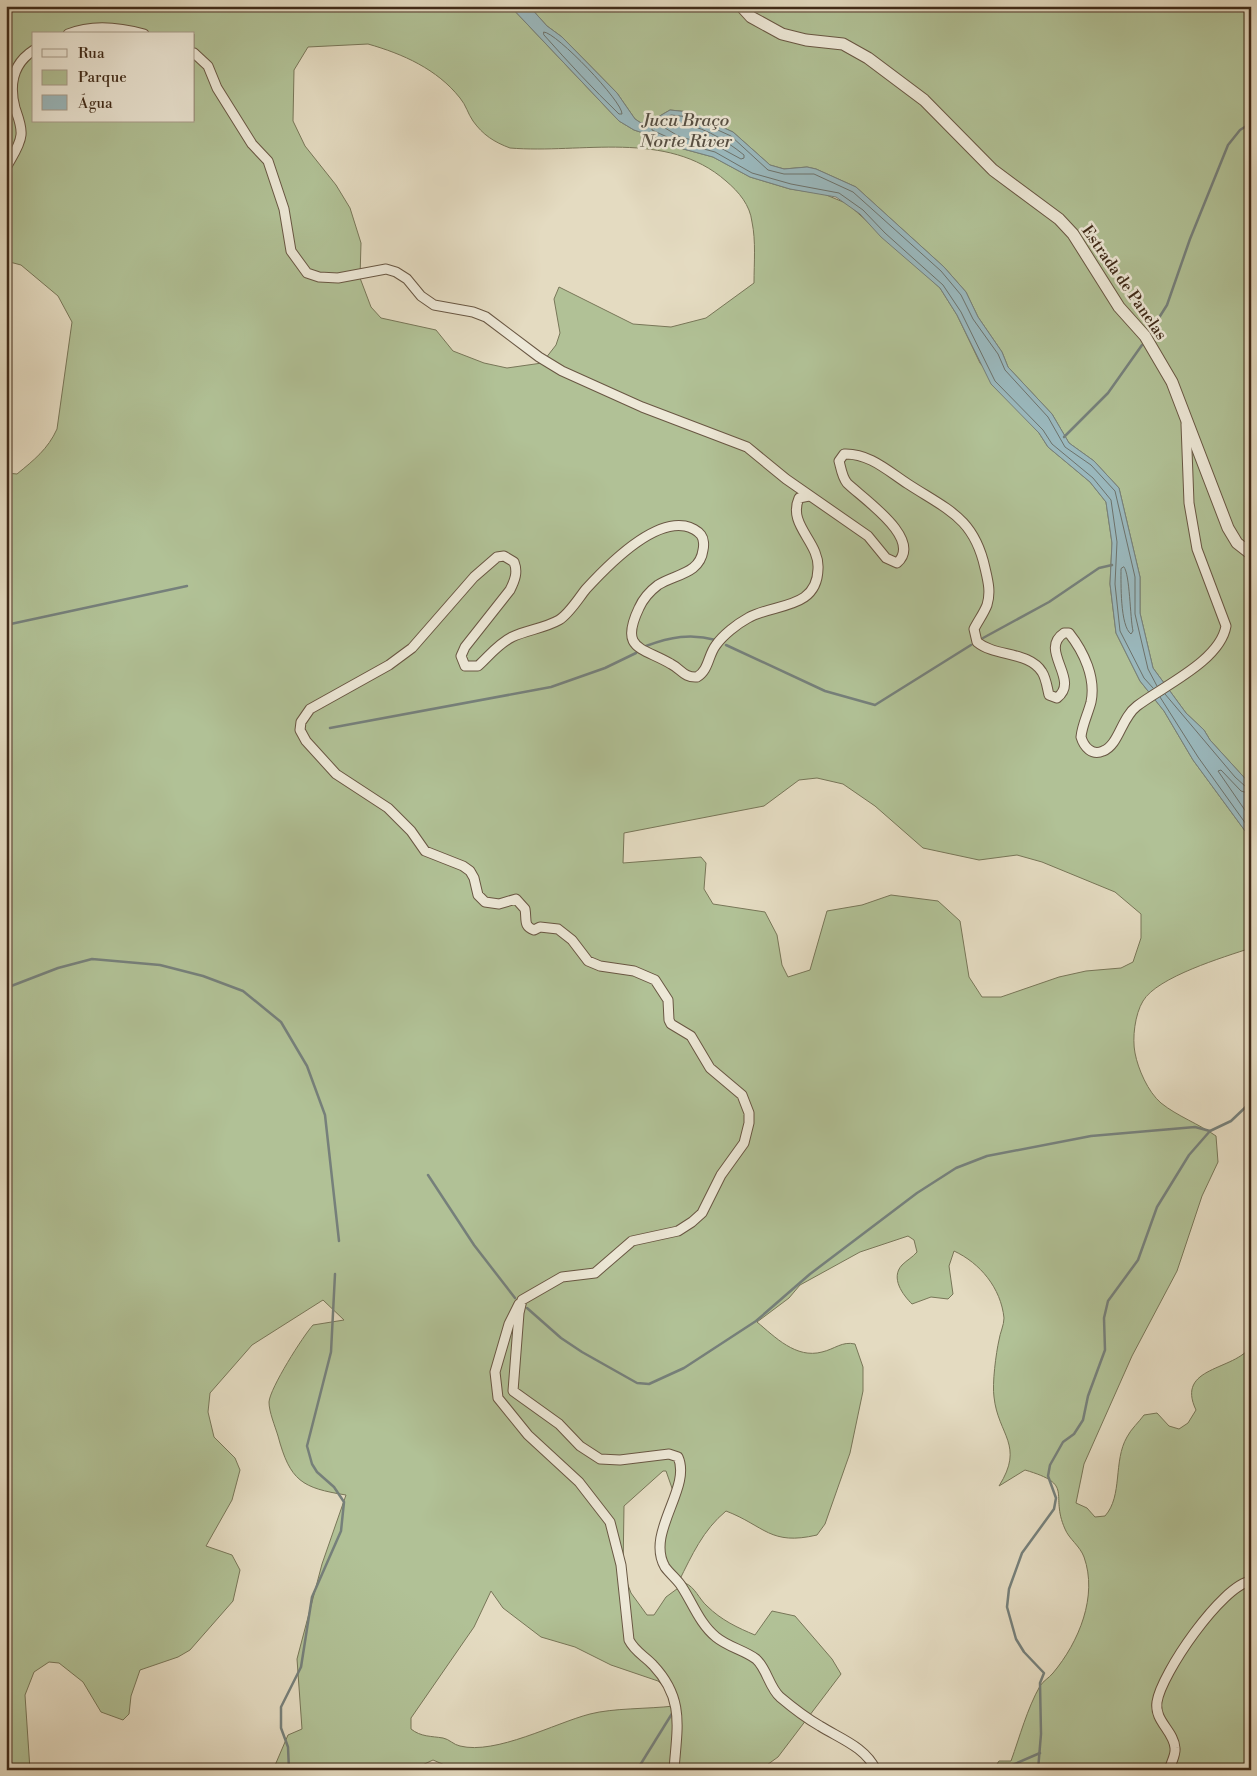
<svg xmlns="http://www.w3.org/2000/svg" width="1257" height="1776" viewBox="0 0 1257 1776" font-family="'Libre Bodoni',serif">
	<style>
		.green { fill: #b1c196; stroke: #787658; fill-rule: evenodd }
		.water { fill: #9ab8bd; stroke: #76807b }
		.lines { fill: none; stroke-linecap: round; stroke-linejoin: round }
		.shore { stroke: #6d726b; stroke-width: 1 }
		.stream { stroke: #76807b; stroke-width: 2.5 }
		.minor-casing { stroke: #695743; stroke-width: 11 }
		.tertiary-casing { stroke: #695743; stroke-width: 13 }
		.minor { stroke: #ede8d7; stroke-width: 9 }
		.tertiary { stroke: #ede8d7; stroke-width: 11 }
		.labels { text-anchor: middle; stroke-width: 5; stroke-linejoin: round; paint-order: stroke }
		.street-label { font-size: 16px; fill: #402b19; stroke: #ede8d7 }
		.water-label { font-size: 18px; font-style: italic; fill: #564e42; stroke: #ede8d7 }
	</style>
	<rect width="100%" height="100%" fill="#e4dbc1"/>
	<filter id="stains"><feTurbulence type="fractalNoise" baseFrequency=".004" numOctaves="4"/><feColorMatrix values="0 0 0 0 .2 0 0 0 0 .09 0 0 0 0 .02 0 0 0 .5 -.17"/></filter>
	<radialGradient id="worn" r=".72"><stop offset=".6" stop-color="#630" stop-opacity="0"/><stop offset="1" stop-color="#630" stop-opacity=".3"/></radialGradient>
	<g class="green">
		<path d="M6,6h66l14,4 7,-4h417l109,115 15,9 28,9 14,8 37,10 37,20 40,12 34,5 24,10 92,84 17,27 23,48 59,70 9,14 42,35 16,20 6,41 -2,41 6,49 24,48 24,30 29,49 58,79v109c-27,9 -94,29 -108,53 -8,13 -11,37 -8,52 3,16 13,39 26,50 16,13 38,21 55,33l2,26 -16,34 -25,75 -45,85 -48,108 -8,39 11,5 8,9 10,-1c18,-20 8,-55 22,-79 4,-8 12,-15 17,-22l13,-2 12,13 10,3 9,-6 8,-13c-21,-44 39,-39 55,-64v424h-258l6,-9h12c9,-25 16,-52 29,-75 3,-5 9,-8 13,-13 26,-31 45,-77 31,-116 -4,-11 -15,-18 -19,-28 -16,-36 11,-44 -40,-59l-26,16c26,-41 -1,-51 -5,-89 -2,-13 2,-44 5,-57 1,-7 5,-15 5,-22 -3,-30 -24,-55 -50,-67l-5,15 4,28 -5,5 -17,-2 -19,7c-9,-9 -22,-26 -10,-39 5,-5 11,-8 15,-13l-3,-12 -6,-4 -48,16 -60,33 -11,13 -32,24c18,15 39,37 65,30 13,-3 20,-11 33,-8l8,23v24l-13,62 -25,71 -8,11c-47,11 -52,-9 -91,-24 -23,19 -34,44 -47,70l-18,-21 12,-69 -7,-20h-3l-39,35 -1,66 8,21 16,22h7l12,-18 19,-14c10,4 14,16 22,23 14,14 31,22 48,29l17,-24 23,5 37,43 9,15 -63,83 -18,13h-312l-1,-4 -14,-6 -21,10h-139l15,-35 14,-6 -5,-70 25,-95 24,-69c-44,-7 -56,-14 -68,-59 -3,-10 -9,-24 -9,-34 1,-14 34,-66 44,-77l31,-5 -21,-20 -71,45 -42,48 -2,19 6,25 21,21 5,12 -8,30 -26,46 26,9 8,15 -7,31 -43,49 -12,7 -38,13 -9,26 -2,18 -6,6 -22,-8 -18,-30 -24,-19 -10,-1 -15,10 -9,23 5,75h-24v-1297l11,1c17,-14 31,-25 40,-45l15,-107 -14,-26 -37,-31 -15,-4zM34,34h160v87h-160zM368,44c35,10 69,25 92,54 6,7 8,16 13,23 10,14 21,21 37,27 71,6 157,-19 216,33 13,11 24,24 26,41 4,19 2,41 2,61l-48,35 -35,9 -38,-3 -74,-37 -5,12 6,34 -4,12 -14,18 -35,5 -23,-5 -31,-12 -17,-21 -55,-12 -10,-11 -11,-29 1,-35 -11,-35 -14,-23 -31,-39 -12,-25 1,-51 14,-23zM817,778l26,6 32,22 48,42 56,12 38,-5 25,7 73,30 26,22v24l-8,24 -12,6 -35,3 -27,6 -58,20h-19l-13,-20 -9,-56 -22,-20 -47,-6 -29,10 -35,6 -17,59 -22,7 -6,-12 -5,-30 -12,-23 -52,-8 -9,-15 2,-26 -5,-6 -78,6 1,-30 140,-27 35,-26zM491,1591l12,17 38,29 34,10 36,18 47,16 20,17 -4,8c-26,3 -61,2 -84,8 -35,9 -94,41 -130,32 -6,-1 -11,-7 -17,-8 -12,-2 -22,-1 -32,-9v-11l63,-91z"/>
		<polygon points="529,6 1243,6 1251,29 1251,785 1210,740 1204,730 1186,713 1153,668 1140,613 1140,577 1119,488 1094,461 1069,443 1052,414 1008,367 1002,352 978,317 966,292 944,267 856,187 816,169 807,167 784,169 770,165 733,132 689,112 670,110 651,121 641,123 635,119 617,93 562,37 547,26"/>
	</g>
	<polygon class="water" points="510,6 529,6 547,26 562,37 617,93 635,119 641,123 651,121 670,110 689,112 733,132 770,165 784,169 807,167 816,169 856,187 944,267 966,292 978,317 1002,352 1008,367 1052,414 1069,443 1094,461 1119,488 1140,577 1140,613 1153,668 1186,713 1204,730 1210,740 1251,785 1251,839 1193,760 1164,711 1140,681 1116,633 1110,584 1112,543 1106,502 1090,482 1048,447 1039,433 991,384 957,315 940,288 881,237 860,214 836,197 790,189 750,177 713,157 676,147 662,139 634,130 619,121"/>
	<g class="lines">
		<g class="shore">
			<path d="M544,32c12,0 79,70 78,82h-3c-26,-25 -51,-52 -75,-79z"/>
			<path d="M673,122c27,3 50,16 71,33v3l-3,1 -24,-13 -37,-9 -15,-9 1,-3z"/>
			<path d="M1124,567c6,7 6,51 9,64l-2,3c-11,-8 -10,-51 -10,-65z"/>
			<polyline points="1153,688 1144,678 1120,631 1115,584 1117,542 1111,500 1093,478 1052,444 1043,430 995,381 961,312 943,285 885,233 863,210 839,193 791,184 752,173 715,152 678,142 652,130 652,126 671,115 689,117 731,136 768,170 784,174 814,174 853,192 941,271 961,295 973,319 998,354 1005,370 1048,417 1065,447 1091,465 1115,491 1135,577 1135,614 1148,669 1157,686"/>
			<polyline points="1165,694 1235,777 1246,787 1251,788"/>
			<polyline points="1160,697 1198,757 1251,831"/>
			<polyline points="1251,794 1241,791 1221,770 1218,771 1251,819"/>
		</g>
		<g class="stream">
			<polyline points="1150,332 1167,305 1190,239 1228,145 1240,130 1251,123"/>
			<polyline points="1064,437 1108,393 1142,345"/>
			<polyline points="6,625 187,586"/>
			<polyline points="983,638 1049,602 1099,568 1112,565"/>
			<polyline points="726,645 825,691 875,705 971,645"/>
			<path d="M646,646c24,-9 45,-13 70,-6"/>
			<polyline points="330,728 551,687 605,668 636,653"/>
			<polyline points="6,988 58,968 92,959 160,965 203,976 243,991 281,1022 307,1066 325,1115 339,1241"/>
			<polyline points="428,1175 474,1245 515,1298"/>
			<polyline points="6,1189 8,1189"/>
			<polyline points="527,1308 561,1338 582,1352 637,1383 649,1384 684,1368 756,1321 810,1274 917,1193 956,1168 987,1156 1091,1136 1195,1127 1210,1131"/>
			<polyline points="289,1770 288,1747 281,1728 281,1707 301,1667 312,1597 341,1531 344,1502 334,1487 317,1472 312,1464 307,1446 331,1352 335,1274"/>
			<polyline points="637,1770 673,1712"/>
			<polyline points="1001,1770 1040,1753"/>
			<polyline points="1038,1770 1041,1734 1040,1683 1044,1673 1024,1652 1016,1639 1007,1607 1009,1589 1022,1553 1054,1509 1056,1498 1048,1476 1050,1465 1063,1442 1074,1434 1083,1420 1088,1396 1105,1350 1104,1318 1108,1301 1138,1260 1157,1207 1189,1155 1210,1131 1231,1121 1251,1102"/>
		</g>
		<defs>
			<g id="minor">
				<path d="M68,34c24,-10 51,-7 76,0"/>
				<path d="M194,53l14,13 9,22 35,56 16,17 16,48 7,42 16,22 12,4 19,1 48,-9 10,3 11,7 14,17 13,9 39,7 13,5 53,40 23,14 80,36 105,40 39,32 82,57 18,22 11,5c27,-24 -35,-65 -50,-80 -5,-6 -6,-15 -8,-22l5,-7c25,-1 44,17 64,30 40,26 66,34 77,84 3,13 6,24 2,37 -3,8 -9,16 -13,24l3,13c18,15 52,9 65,30 4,6 5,15 7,23l8,3c24,-18 -19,-48 7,-65h5c15,19 27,45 22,69 -3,12 -9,23 -10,35 3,10 11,19 22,14 16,-6 18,-33 34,-45 26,-20 83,-45 89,-80l-29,-77 -8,-46 -3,-79"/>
				<path d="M6,168c5,-10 14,-22 15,-33 1,-9 -3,-18 -6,-27 -6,-23 -3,-44 19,-58"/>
				<path d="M809,496l-10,2c-12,27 21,44 19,71 -1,41 -44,34 -70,49 -11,6 -25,17 -32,27 -8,10 -7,25 -19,32 -13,1 -16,-8 -26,-13 -29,-17 -52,-14 -32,-56 4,-9 11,-17 19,-23 17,-11 42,-11 45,-35 1,-4 1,-11 -2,-15 -3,-4 -10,-8 -16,-9 -33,-6 -78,40 -99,63 -8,10 -17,25 -27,31 -14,8 -32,10 -47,17 -14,7 -23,19 -34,29h-13l-4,-10 4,-9 45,-57c5,-10 8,-18 4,-28l-10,-6 -7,1 -23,20 -62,71 -23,17 -79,44 -9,13 -1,8 6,11 30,33 52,34 23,23 14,20 38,15 7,5 4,7 4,17 7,7 14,2 17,-5 9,10c2,11 -2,17 9,21l6,-3 18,2 14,11 16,21 12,5 34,5 21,9 13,20 1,20 2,4 20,12 19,32 32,27 7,18v10l-5,20 -23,32 -19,38 -10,9 -14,9 -46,10 -37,32 -33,4 -40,23 -3,13 -6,78 46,33 21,22 20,13 20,1 49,-6 9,3c14,31 -33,76 -13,110 5,7 13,13 17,20 11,17 18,37 34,50 12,10 28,13 40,22 11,10 13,28 24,38 13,11 26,21 40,29 21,13 45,21 56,44"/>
				<path d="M519,1304l-10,20 -14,48 3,26 30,37 51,47 31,40 11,43 8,75c6,12 16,16 24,25 32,34 24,62 21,105"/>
				<path d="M1169,1770c2,-7 7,-15 6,-22 -1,-17 -21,-27 -18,-46 4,-28 65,-117 94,-121"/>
			</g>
			<polyline id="tertiary" points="741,6 751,17 782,34 806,40 843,44 868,58 924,100 993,170 1059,219 1073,234 1119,307 1145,336 1172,382 1228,528 1237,543 1251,554"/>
		</defs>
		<use href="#minor" class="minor-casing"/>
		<use href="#tertiary" class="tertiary-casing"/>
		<use href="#minor" class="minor"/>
		<use href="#tertiary" class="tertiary"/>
	</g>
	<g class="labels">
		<g class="street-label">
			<text transform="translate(1125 282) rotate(55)" y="6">Estrada de Panelas</text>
		</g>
		<g class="water-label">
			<text x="686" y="126">Jucu Braço<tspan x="686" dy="21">Norte River</tspan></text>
		</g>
	</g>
	<rect width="1257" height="1776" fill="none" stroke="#e4dbc1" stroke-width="25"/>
	<rect x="8" y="8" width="1242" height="1761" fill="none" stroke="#402b19" stroke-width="2.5"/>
	<rect x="12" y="12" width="1232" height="1751" fill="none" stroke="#402b19"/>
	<rect x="32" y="32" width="162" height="90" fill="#ede8d7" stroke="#a89c8b"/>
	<rect x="42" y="49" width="25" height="8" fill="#ede8d7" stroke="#a89c8b"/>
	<text x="78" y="58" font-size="15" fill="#402b19">Rua</text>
	<rect x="42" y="70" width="25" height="15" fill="#b1c196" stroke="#a89c8b"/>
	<text x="78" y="82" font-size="15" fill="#402b19">Parque</text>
	<rect x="42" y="95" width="25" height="15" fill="#9ab8bd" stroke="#a89c8b"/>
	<text x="78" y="108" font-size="15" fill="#402b19">Água</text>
	<rect width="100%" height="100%" filter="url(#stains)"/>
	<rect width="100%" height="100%" fill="url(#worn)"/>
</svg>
